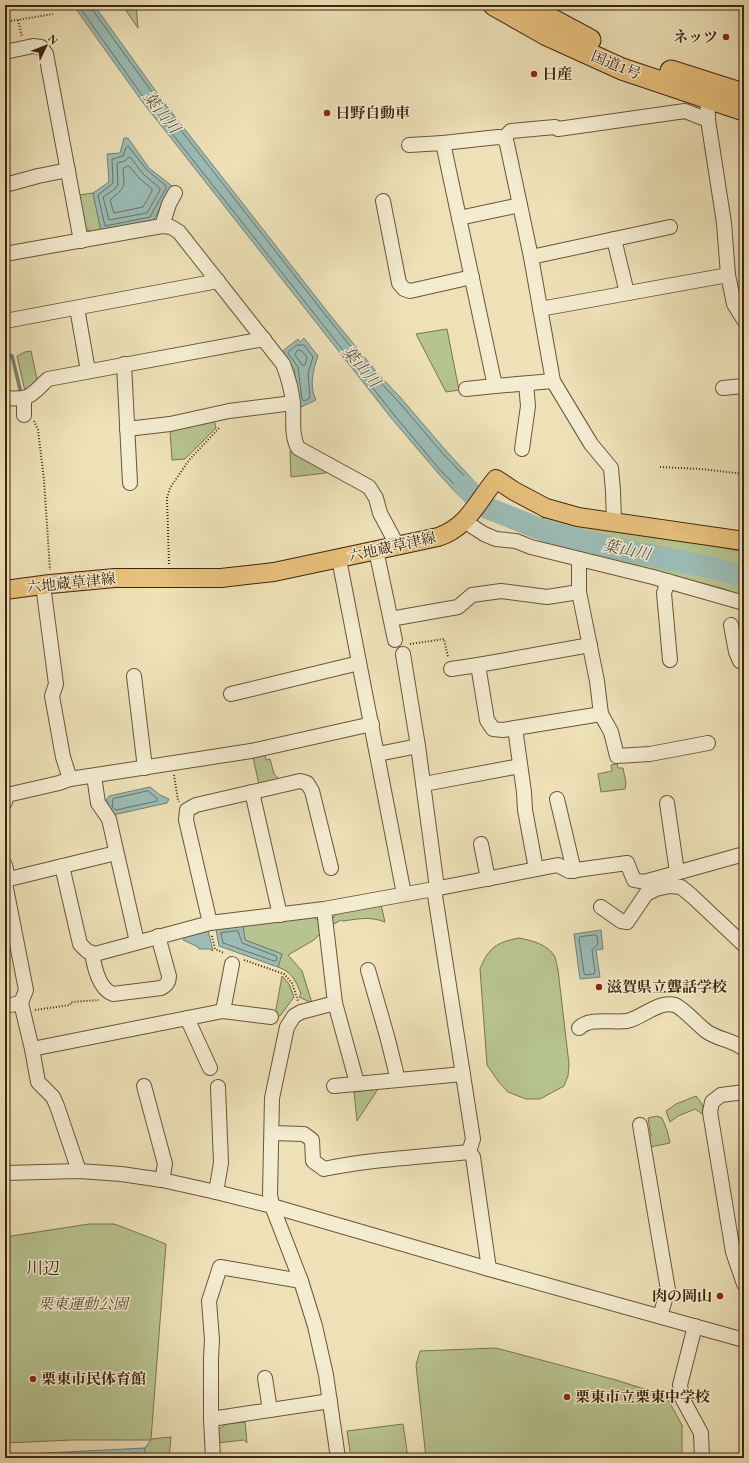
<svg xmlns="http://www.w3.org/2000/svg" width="749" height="1463" viewBox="0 0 749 1463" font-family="'EB Garamond','Noto Serif JP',serif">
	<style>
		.green { fill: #b7c390; stroke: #7b744f }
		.water { fill: #9bbcb6; stroke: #768073 }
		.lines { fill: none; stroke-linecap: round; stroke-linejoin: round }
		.shore { stroke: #6d7062; stroke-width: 1 }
		.stream { stroke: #768073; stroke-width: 3.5 }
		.river { stroke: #9bbcb6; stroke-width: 22 }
		.minor-casing { stroke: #6b5438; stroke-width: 16 }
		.major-casing { stroke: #3f250e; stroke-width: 20 }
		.highway-casing { stroke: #3f250e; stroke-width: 23 }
		.path { stroke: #3f250e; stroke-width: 2; stroke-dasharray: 1 2; stroke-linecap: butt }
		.minor { stroke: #f4ecd1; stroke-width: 14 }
		.major { stroke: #e7c07c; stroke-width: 18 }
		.highway { stroke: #e7c07c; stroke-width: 21 }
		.poi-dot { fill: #8f2418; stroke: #f4ecd1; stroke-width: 1.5 }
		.labels { text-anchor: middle; stroke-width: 3; stroke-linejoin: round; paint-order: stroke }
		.poi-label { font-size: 15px; font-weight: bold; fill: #3f250e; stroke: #f4ecd1; text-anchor: start }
		.street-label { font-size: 15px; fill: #3f250e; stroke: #f4ecd1 }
		.park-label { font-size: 15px; font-style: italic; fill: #5d4c2e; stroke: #f4ecd1 }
		.water-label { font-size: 16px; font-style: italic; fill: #5b5240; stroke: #f4ecd1 }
		.quarter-label { font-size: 17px; fill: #3f250e; stroke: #f4ecd1 }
	</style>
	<rect width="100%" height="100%" fill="#eee1b8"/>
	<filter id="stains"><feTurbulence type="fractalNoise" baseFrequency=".005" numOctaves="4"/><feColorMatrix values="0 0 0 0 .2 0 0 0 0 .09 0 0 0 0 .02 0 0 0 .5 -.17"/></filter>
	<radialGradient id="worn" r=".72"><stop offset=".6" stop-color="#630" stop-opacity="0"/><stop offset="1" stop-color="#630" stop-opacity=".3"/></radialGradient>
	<g class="green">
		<polygon points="122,5 136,5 138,28"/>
		<polygon points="93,193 101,231 91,232 84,227 78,195"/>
		<polygon points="447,329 459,390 446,392 416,334"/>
		<polygon points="31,351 37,379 30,388 25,391 17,356 25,352"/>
		<polygon points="214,420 216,428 185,459 172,460 170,430"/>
		<polygon points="290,451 326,471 326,473 291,477"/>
		<polygon points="537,510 744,552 744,569 733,564 671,549 555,527 545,521"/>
		<polygon points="547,537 744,582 744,596 721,588 616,562 546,542"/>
		<polygon points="265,754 266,760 270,759 274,774 280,780 259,785 253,757"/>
		<polygon points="617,764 618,768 623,768 626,783 625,789 601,792 598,774 612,771 611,765"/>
		<path d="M381,905l4,17c-16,-6 -26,-3 -42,-1l-2,-1 -9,5 -1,-5 7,-8z"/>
		<path d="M312,916l8,6 1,11 -7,7 -26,15 14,16 10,32 -13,-6 2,-3c-5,-13 -9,-22 -23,-27l4,-13 -37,-14 -2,-14z"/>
		<path d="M519,938c12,2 30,7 36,19 1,4 2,9 3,13l11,94 -1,12 -4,10 -24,13h-14l-18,-7 -10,-11 -11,-16 -7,-96c8,-21 17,-27 39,-31z"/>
		<polygon points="282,976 289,984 294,997 280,1016 275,1015"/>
		<polygon points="378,1089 357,1121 354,1092"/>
		<polygon points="696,1096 702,1104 704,1115 695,1109 678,1116 670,1122 666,1111 676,1104"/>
		<polygon points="657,1116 662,1118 667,1130 670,1143 650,1147 648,1137 651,1136 648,1118"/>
		<polygon points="89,1224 114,1224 120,1226 166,1244 151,1439 171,1437 169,1458 144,1458 145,1448 151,1440 72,1440 5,1443 5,1237"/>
		<polygon points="496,1348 616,1380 666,1396 682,1425 682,1458 426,1458 416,1365 420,1351"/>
		<polygon points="245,1422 247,1443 244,1440 217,1443 218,1430 226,1424"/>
		<polygon points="403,1424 408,1458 351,1458 347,1431"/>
	</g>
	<g class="water">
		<polygon points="73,5 94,5 165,104 330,315 379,375 400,397 448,453 476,483 474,492 468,502 458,495 438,473 392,419 141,100"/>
		<polygon points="124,138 128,138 149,168 172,186 153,221 101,231 93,193 109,182 107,154 120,153"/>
		<path d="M304,338l14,18c-5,14 -9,30 -2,44l-17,8 -5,-40 -13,-16 17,-13 2,3z"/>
		<polygon points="150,787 160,795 169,799 167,803 113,815 106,805 109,803 106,800 109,796"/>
		<polygon points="243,926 245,940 282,954 278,967 219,946 216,929"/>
		<polygon points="208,930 213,951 209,949 199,949 198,947 183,940 186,936"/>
		<polygon points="601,930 603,949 596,950 600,977 580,979 574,934"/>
		<polygon points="145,1448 144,1458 5,1458 5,1455"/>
	</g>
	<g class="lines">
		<g class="shore">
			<polyline points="78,5 144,98 395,416 441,471 465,495 468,495 470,490 471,483 445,456 397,400 376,378 327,317 162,106 92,9 91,5"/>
			<polygon points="128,146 147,170 166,186 166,188 150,217 105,226 98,195 113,183 112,159 123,156 126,148"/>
			<polygon points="129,157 131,158 143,174 160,188 160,190 147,213 109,220 103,197 115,189 118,185 117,163 125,161"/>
			<path d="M128,166l2,1 9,11 13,11v2l-9,16 -29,6 -4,-13c15,-13 15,-11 13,-31z"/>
			<polygon points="297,345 304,345 313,357 308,373 310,398 304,401 302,399 298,367 288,353"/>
			<polygon points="298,350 302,351 307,357 305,365 302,365 295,355"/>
			<polygon points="148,791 157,798 157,801 116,810 112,807 113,799"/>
			<polygon points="238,931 242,943 276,956 277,957 276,961 274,961 223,943 221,933"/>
			<polygon points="595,935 597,936 598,944 592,950 595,972 594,974 585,975 584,973 579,939 580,937"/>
			<polyline points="17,1458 138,1453 140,1454 140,1458"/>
		</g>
		<polyline class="stream" points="5,354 12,356 20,389"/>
		<polyline class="river" points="465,487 485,507 550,533 613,548 713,568 744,577"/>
		<defs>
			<g id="minor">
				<polyline points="5,52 33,46 41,47 46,54 81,241"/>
				<polyline points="707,90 708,120 724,223 728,275 734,304 744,320"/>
				<polyline points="504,138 511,131 555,127 558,129 685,111 708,120"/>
				<polyline points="409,145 443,143"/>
				<polyline points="5,185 38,176 68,170"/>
				<polyline points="383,201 399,283 404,289 410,291 472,277"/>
				<polyline points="459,218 520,205"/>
				<polyline points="162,226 169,204 175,193"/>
				<polyline points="614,239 627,293"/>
				<path d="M5,254l157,-28 9,1 8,5 104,132c5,13 9,26 10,40 1,15 -2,31 5,44l71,39 7,11 4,15 17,32"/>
				<polyline points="531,257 670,227"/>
				<polyline points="77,308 88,371"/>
				<polyline points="540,309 728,275"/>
				<polyline points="5,321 218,281"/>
				<polyline points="124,364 130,483"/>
				<polyline points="553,381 495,386 443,143 498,137 504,138 507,144 531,257 553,381 591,444 611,468 613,491 614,521"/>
				<polyline points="723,388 744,386"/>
				<polyline points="466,389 495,386"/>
				<path d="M5,398c26,2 25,-2 43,-19l216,-40"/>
				<polyline points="24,415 24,398"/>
				<polyline points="127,429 170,424 229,411 293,403"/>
				<polyline points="522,449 528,406 526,384"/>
				<polyline points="464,521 484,534 496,539 516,541 531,547 653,577 744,603"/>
				<polyline points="376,550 395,640"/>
				<polyline points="339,559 404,894"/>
				<polyline points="579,559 579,592 597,681 601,714 611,732 617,756 650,754 708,743"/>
				<polyline points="668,581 664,593 670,660"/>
				<polyline points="43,585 56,684 52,696 63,757 70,779"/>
				<polyline points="396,618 458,607 472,595 501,591 547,597 579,592"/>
				<polyline points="731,625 736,652 740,661 744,661"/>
				<polyline points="590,645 478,665 487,720 493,729 503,730 515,728 601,714"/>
				<polyline points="403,654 418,746 437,888"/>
				<polyline points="451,669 478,665"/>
				<polyline points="134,676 145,768"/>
				<polyline points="231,694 359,663"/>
				<polyline points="515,728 524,792 525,810 536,869"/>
				<polyline points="378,754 418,746"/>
				<polyline points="94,776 98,803 109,819 137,942"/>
				<polyline points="424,784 520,766"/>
				<polyline points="252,792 280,915"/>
				<polyline points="557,799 574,871"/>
				<polyline points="5,802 7,795 59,783 70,779 251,751 372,724"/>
				<polyline points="667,803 677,872"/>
				<polyline points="481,844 488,879"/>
				<polyline points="5,865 7,874 5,878"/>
				<polyline points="62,866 80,944 87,951 95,954 210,923 324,909 434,889"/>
				<polyline points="5,880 116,853"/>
				<polyline points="5,883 26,990 21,1003 32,1049 38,1082 53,1097 57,1106 79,1171"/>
				<polyline points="601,907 621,921 627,922 646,894 656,889 670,886 681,887 692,896 744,945"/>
				<polyline points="324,909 335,1003 357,1083"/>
				<polyline points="210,923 186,820 187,810 196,805 300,781 307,783 312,791 331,868"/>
				<path d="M92,953c2,13 7,36 21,41l48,-6c6,-3 8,-6 8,-12l-11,-40"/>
				<polyline points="368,970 387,1036 398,1080"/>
				<polyline points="335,1003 301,1012 294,1016 287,1027 272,1098 270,1194 272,1206 301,1281 315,1326 326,1375 338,1458"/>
				<polyline points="5,1006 21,1003"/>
				<polyline points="223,1011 232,964"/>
				<polyline points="187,1018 210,1068"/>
				<path d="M579,1028c11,-11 33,-5 48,-7 15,-3 32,-21 48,-16 8,3 23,20 31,26 12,9 26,8 38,18"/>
				<polyline points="32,1049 223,1011 271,1017"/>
				<polyline points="144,1086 165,1164 162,1180"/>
				<polyline points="334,1086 463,1074"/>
				<polyline points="744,1092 721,1095 712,1102 710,1112 733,1252 744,1284"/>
				<polyline points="640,1125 668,1290 660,1316"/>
				<path d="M272,1133l32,1 8,6 1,21 11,8c47,-10 97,-12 145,-17"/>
				<polyline points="469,1152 473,1139 434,889 558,865 569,871 627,863 634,880 644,882 744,854"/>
				<polyline points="469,1152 473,1157 489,1269"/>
				<polyline points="5,1173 79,1171 121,1174 162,1180 216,1192 272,1206 489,1269 744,1340"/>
				<polyline points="216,1192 221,1163 218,1087"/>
				<polyline points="695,1326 680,1385 682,1398 701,1433 702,1458"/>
				<polyline points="265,1378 270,1410"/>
				<polyline points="211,1419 330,1401"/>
				<polyline points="213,1458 211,1419 211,1358 212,1340 209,1301 220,1267 301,1281"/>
			</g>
			<path id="major" d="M5,590l45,-6 65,-6h106l53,-6 164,-35c29,-9 39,-35 58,-58l18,12 32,17 32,9 166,24"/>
			<g id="highway">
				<polyline points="494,5 547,35 622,69 744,110"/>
				<polyline points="525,5 590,40"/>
				<polyline points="671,71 740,93"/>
			</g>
		</defs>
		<use href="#minor" class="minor-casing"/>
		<use href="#major" class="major-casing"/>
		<use href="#highway" class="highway-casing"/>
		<g class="path">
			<polyline points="18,20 22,37"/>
			<polyline points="5,22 53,14"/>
			<polyline points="34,421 38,430 44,480 50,570"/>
			<polyline points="660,467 701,469 744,474"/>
			<polyline points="5,557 7,574"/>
			<polyline points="169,564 167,498 170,488 189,460 220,427"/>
			<polyline points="410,644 444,639 448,657"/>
			<polyline points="174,775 178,800 179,802"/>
			<polyline points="212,936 215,949 224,953"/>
			<polyline points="244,960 284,974 292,983 298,1001"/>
			<polyline points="35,1010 70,1005 71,1002 99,1000"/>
		</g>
		<use href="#minor" class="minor"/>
		<use href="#major" class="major"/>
		<use href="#highway" class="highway"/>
	</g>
	<g class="poi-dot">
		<circle cx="726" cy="37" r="4"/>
		<circle cx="534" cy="74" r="4"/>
		<circle cx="327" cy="113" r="4"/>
		<circle cx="599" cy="987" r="4"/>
		<circle cx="720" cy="1296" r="4"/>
		<circle cx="33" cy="1379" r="4"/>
		<circle cx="567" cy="1397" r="4"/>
	</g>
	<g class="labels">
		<g class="poi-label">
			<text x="718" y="42" text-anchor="end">ネッツ</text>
			<text x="542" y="79">日産</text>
			<text x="335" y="118">日野自動車</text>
			<text x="607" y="992">滋賀県立聾話学校</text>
			<text x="712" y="1301" text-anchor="end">肉の岡山</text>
			<text x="41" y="1384">栗東市民体育館</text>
			<text x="575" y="1402">栗東市立栗東中学校</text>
		</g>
		<g class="street-label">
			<text transform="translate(616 65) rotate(22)" y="5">国道1号</text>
			<text transform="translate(392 547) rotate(-13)" y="5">六地蔵草津線</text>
			<text transform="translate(71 583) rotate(-6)" y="5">六地蔵草津線</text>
		</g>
		<g class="park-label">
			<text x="83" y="1309">栗東運動公園</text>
		</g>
		<g class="water-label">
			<text transform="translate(162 112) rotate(52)" y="6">葉山川</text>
			<text transform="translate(362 366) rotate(50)" y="6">葉山川</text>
			<text transform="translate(627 549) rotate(12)" y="6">葉山川</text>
		</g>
		<g class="quarter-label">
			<text x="43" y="1274">川辺</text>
		</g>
	</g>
	<rect width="749" height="1463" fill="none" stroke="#eee1b8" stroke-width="20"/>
	<rect x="6" y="6" width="737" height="1451" fill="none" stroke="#3f250e" stroke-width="2"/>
	<rect x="10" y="10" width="729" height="1443" fill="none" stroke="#3f250e"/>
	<g transform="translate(46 46) rotate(47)" stroke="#f4ecd1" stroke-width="3" paint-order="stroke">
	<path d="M0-3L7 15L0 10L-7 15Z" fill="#3f250e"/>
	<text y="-6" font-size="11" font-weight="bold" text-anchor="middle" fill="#3f250e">N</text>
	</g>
	<rect width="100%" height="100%" filter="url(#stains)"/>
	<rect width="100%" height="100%" fill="url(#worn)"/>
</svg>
